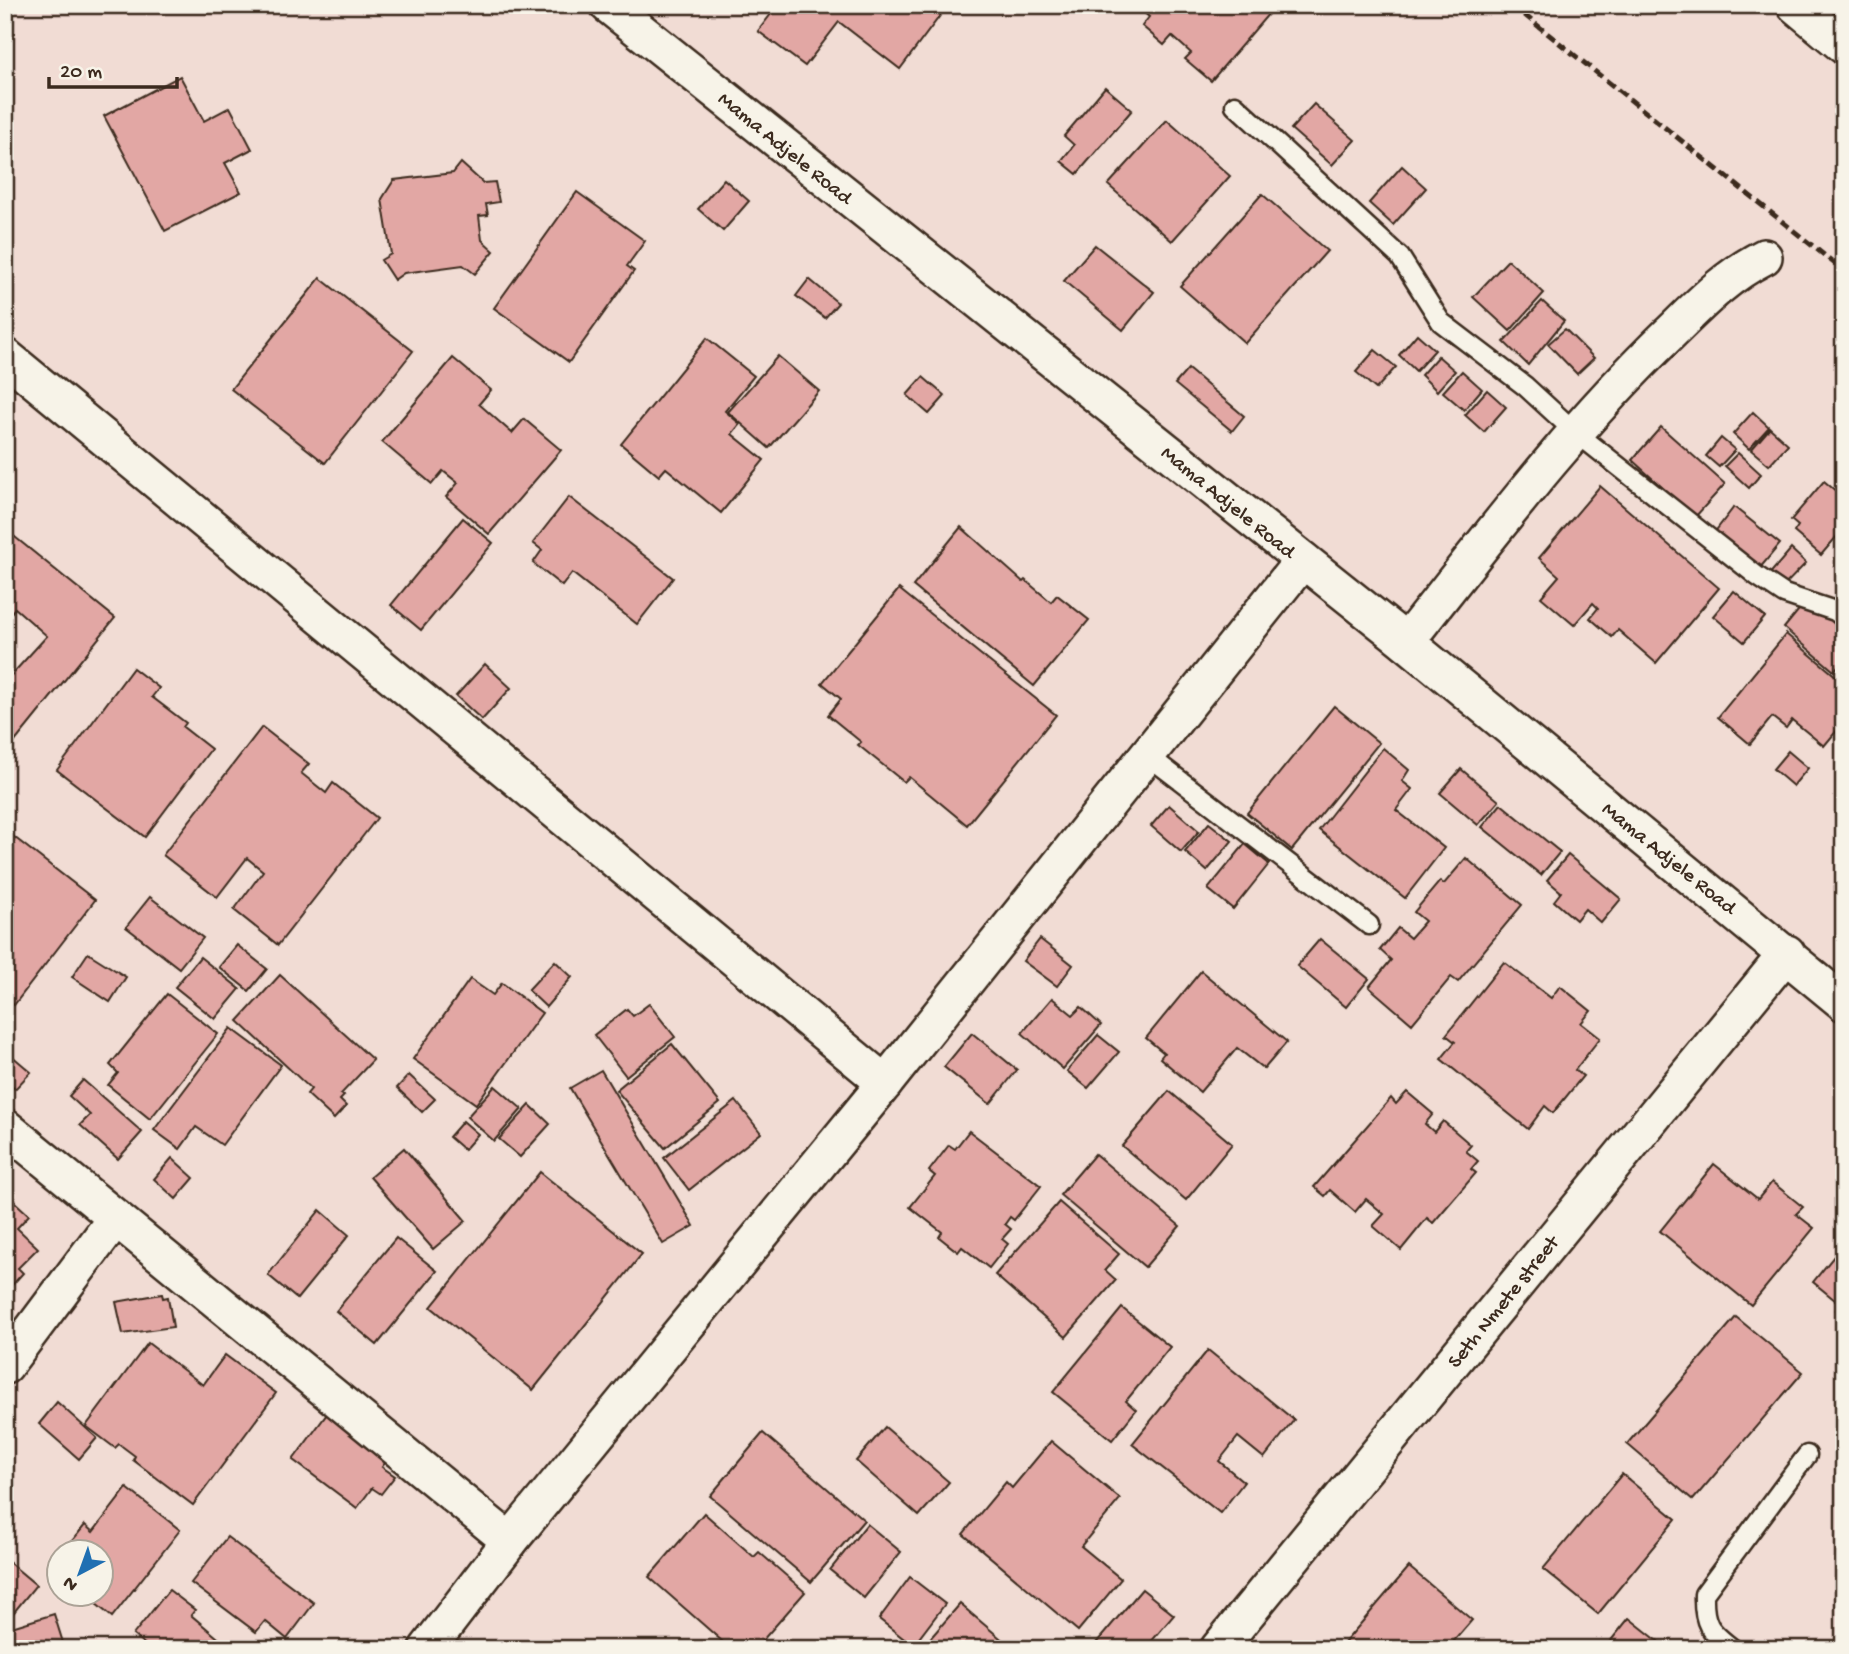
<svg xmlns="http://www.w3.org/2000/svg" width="1849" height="1654" viewBox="0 0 1849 1654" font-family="'Gochi Hand',sans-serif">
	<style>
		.building { fill: #e2a7a4; stroke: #3b2a1e; stroke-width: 2 }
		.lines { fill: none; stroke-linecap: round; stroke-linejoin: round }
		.lane-casing { stroke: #3b2a1e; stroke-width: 23 }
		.street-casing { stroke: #3b2a1e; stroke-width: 40 }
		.lane { stroke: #f7f3e8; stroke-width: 18 }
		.street { stroke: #f7f3e8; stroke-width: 35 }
		.rail { stroke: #3b2a1e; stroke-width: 5; stroke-dasharray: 10 5; stroke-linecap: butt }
		.labels { text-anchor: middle; stroke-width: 5; stroke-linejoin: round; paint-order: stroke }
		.street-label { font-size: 21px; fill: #3b2a1e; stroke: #f7f3e8 }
	</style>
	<rect width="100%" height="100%" fill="#f1dcd4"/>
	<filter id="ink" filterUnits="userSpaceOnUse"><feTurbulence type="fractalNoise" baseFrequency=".0143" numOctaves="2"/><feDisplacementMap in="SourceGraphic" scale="14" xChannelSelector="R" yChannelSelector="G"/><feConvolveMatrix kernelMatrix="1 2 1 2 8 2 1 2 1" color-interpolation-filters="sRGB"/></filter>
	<g filter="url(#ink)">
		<g class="building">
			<polygon points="778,5 948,5 900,69 839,22 805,66 758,31"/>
			<polygon points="1135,5 1276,5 1211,81 1185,59 1191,53 1172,36 1164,45 1142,26 1149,17"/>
			<polygon points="180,76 204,121 230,107 252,149 225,163 241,192 165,231 104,116"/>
			<polygon points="1105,87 1132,110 1077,174 1061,161 1074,145 1064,136"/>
			<polygon points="1314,104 1355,140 1332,165 1291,129"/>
			<polygon points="1167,120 1230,176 1172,241 1108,185"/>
			<polygon points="461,163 483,183 495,182 499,202 486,204 488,215 479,216 482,240 494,251 475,274 463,265 404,273 394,280 381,260 391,254 382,199 394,180 453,173"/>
			<polygon points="1402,166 1426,188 1393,225 1369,203"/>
			<polygon points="724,179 749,201 723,231 698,209"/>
			<polygon points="577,192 645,241 627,266 634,271 569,362 494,308"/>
			<polygon points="1262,194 1327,251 1245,343 1180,286"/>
			<polygon points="1095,245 1154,292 1123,330 1064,281"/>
			<polygon points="1508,260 1544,293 1510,331 1473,297"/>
			<polygon points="320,278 413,351 325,463 231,389"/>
			<polygon points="809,279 838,303 825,318 796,296"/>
			<polygon points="1542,301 1564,321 1528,365 1504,342"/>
			<polygon points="1565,329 1594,358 1577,374 1548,344"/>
			<polygon points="1417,334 1435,350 1416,371 1399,355"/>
			<polygon points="707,338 754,376 725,411 740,424 732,434 764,460 721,513 666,468 659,476 621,444"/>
			<polygon points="1375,350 1396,367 1376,389 1356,372"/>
			<polygon points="778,356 819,391 769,448 728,412"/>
			<polygon points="1438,356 1455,371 1437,391 1421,375"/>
			<polygon points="453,358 491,390 479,404 512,433 524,419 561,450 489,534 446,497 458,483 443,471 432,484 382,442"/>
			<polygon points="1188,369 1244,416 1232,431 1175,384"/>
			<polygon points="1462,371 1482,389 1464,410 1443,392"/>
			<polygon points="923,377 945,396 929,414 907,395"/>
			<polygon points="1487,390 1506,407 1484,432 1465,415"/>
			<polygon points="1753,412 1769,427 1749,449 1733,434"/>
			<polygon points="1661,427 1725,484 1695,517 1632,460"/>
			<polygon points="1770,428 1788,444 1769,465 1751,450"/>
			<polygon points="1721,438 1735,450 1719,467 1706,456"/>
			<polygon points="1738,453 1761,474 1749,488 1725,466"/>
			<polygon points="1824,481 1844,498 1844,528 1821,555 1794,532 1798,526 1791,520"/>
			<polygon points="1600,486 1719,588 1656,663 1618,630 1612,637 1590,618 1598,608 1593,603 1574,625 1541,597 1559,576 1539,558"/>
			<polygon points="569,497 673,578 637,624 572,573 562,586 533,563 542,550 533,543"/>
			<polygon points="1734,507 1780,544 1759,569 1714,533"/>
			<polygon points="463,518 493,543 421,630 391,605"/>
			<polygon points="961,527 1023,582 1025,580 1051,602 1057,595 1089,620 1034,686 913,586"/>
			<polygon points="5,529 115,618 9,749 5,746 5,682 47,636 15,608 5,620"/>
			<polygon points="1791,549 1806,563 1782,588 1768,576"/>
			<polygon points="899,589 1056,715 967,825 909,777 904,782 858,745 861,742 828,715 841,699 822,683"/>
			<polygon points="1734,591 1765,617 1744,642 1713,616"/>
			<polygon points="1802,606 1811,614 1817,607 1844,620 1844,659 1834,671 1784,628"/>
			<polygon points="1786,634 1844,683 1844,722 1824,746 1792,720 1786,728 1772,717 1750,744 1718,717"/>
			<polygon points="485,664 511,688 482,720 456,696"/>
			<polygon points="133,668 159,688 152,697 186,723 183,727 211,749 145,837 57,770"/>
			<polygon points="1334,706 1379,743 1292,850 1247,813"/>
			<polygon points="262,727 309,764 301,773 326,793 333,783 377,818 278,945 234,910 263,871 247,858 217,897 163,855"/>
			<polygon points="1383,748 1409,770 1402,781 1412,789 1396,810 1444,848 1405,898 1319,830"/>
			<polygon points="1788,751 1808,768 1793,786 1773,769"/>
			<polygon points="1461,769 1499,801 1478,825 1440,793"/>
			<polygon points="1501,804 1560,852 1541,875 1482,827"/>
			<polygon points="1169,805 1199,831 1181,852 1151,826"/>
			<polygon points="1209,823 1232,841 1207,871 1185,852"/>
			<polygon points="5,830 95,900 14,1005 5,998"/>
			<polygon points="1245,844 1269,864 1233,909 1208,889"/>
			<polygon points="1568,855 1621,899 1601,923 1585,909 1576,920 1554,901 1561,892 1547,880"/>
			<polygon points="1466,858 1522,905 1458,982 1451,977 1412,1024 1369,987 1391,960 1380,950 1398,928 1410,938 1425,921 1414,912 1440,881 1444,884"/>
			<polygon points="150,897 203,938 179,968 126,927"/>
			<polygon points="1040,939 1073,965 1057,986 1023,961"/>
			<polygon points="1320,939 1369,979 1346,1007 1297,966"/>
			<polygon points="237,945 267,969 249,991 219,967"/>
			<polygon points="88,953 126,977 110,1002 72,977"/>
			<polygon points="200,957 240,989 215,1019 175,987"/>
			<polygon points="555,961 572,977 546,1007 528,990"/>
			<polygon points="1504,962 1551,998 1560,986 1591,1011 1581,1023 1600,1038 1575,1070 1583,1076 1553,1113 1545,1106 1528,1129 1441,1059 1455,1042 1446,1035"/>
			<polygon points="1201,971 1287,1042 1264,1069 1237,1048 1200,1092 1160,1058 1164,1053 1146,1038"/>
			<polygon points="280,975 373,1060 341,1094 344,1096 340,1100 346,1106 334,1119 307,1094 311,1089 238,1021"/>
			<polygon points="470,979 493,995 502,983 542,1013 476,1104 413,1059"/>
			<polygon points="167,994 218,1034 150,1119 108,1085 118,1073 110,1065"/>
			<polygon points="1052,998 1073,1015 1081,1007 1101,1025 1063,1069 1022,1033"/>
			<polygon points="649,1004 675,1037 626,1076 594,1035 627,1009 633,1016"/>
			<polygon points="231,1028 281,1065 222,1145 196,1127 180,1149 154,1130"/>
			<polygon points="972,1033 1017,1070 990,1104 944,1067"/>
			<polygon points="1098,1035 1119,1052 1088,1088 1067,1071"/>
			<polygon points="672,1044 720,1103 665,1148 616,1090"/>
			<polygon points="11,1055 31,1072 15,1089 5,1081 5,1062"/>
			<polygon points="601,1070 694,1226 663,1244 570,1088"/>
			<polygon points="409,1075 435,1099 422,1112 397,1088"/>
			<polygon points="83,1080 142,1132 118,1159 80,1125 90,1115 69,1096"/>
			<polygon points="495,1086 522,1109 494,1141 467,1117"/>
			<polygon points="1169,1091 1232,1144 1186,1200 1122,1146"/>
			<polygon points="1407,1092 1433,1114 1425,1124 1434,1132 1443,1121 1471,1145 1466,1151 1478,1161 1471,1169 1476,1173 1433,1223 1427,1218 1401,1250 1373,1226 1384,1214 1366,1199 1355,1212 1330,1190 1325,1196 1314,1187 1391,1098 1396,1104"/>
			<polygon points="736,1101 761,1133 689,1190 664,1158"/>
			<polygon points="530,1105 550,1124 520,1157 499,1139"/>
			<polygon points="463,1121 478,1134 464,1150 449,1137"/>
			<polygon points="969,1131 1041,1186 1014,1220 1010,1217 1005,1224 1011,1229 1002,1239 1008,1244 989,1268 962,1247 958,1252 939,1237 942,1232 910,1207 935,1176 929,1171 949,1145 955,1149"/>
			<polygon points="404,1148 466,1221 433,1249 370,1177"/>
			<polygon points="1095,1154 1180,1226 1145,1267 1060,1195"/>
			<polygon points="172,1158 194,1178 176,1199 154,1179"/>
			<polygon points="1714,1164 1758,1199 1772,1182 1803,1207 1796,1214 1814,1228 1751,1305 1660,1231"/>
			<polygon points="540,1172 642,1254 533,1390 431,1307"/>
			<polygon points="5,1193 29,1215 17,1228 38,1248 18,1268 23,1273 6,1292"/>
			<polygon points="1059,1202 1119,1254 1105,1270 1116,1280 1066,1337 995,1275"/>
			<polygon points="320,1210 349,1235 297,1299 268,1275"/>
			<polygon points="396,1238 437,1271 377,1345 336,1311"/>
			<polygon points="1843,1245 1844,1246 1844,1317 1836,1310 1841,1305 1813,1282"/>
			<polygon points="162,1294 163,1298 168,1297 173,1327 123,1334 116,1302"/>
			<polygon points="1122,1308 1170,1347 1126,1401 1136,1410 1112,1440 1053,1392"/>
			<polygon points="1736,1317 1803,1372 1693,1500 1627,1444"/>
			<polygon points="148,1343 203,1385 225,1355 276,1393 193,1505 133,1460 135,1456 119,1444 115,1448 86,1426"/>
			<polygon points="1208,1350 1294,1420 1264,1458 1238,1437 1219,1461 1244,1482 1220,1513 1132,1444"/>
			<polygon points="57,1402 97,1438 79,1459 39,1424"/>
			<polygon points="327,1414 388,1459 382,1467 395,1476 381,1494 372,1488 357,1508 293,1460"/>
			<polygon points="885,1427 949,1482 919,1516 856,1461"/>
			<polygon points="763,1433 864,1520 811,1582 710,1496"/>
			<polygon points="1051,1441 1120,1499 1081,1546 1121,1579 1078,1631 963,1534 1006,1482 1012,1488"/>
			<polygon points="1622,1474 1676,1519 1598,1614 1543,1569"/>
			<polygon points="127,1488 180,1530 112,1617 84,1594 102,1594 102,1552 63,1552 85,1525 93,1532"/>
			<polygon points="704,1513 754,1557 759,1552 805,1592 755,1649 731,1649 649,1577"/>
			<polygon points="867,1524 901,1552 864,1598 830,1570"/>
			<polygon points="227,1537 314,1603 287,1639 265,1621 256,1632 191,1583"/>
			<polygon points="5,1559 36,1585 10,1617 5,1613"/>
			<polygon points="1409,1567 1472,1620 1447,1649 1339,1649"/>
			<polygon points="910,1577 945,1604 913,1646 879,1619"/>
			<polygon points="1142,1589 1174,1615 1145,1649 1091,1649"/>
			<polygon points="169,1590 195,1610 191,1615 231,1649 151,1649 133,1635"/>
			<polygon points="960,1604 1013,1649 921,1649"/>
			<polygon points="54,1614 65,1649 5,1649 5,1629"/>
			<polygon points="1629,1618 1668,1649 1604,1649"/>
		</g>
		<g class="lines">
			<defs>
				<g id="lane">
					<polyline points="1235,105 1400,257 1441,322 1525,386 1574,431 1757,576 1784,594 1835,611 1844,618"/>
					<polyline points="1147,755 1369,925"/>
					<path d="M1733,1649c-24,-18 -30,-25 -29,-55l103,-139"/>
				</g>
				<g id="street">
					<polyline points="608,5 1406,642 1844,1003"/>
					<polyline points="1795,5 1844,46"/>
					<polyline points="5,356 885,1083"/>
					<path d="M1406,642c84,-106 165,-214 263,-308 31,-30 56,-57 95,-77"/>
					<polyline points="5,1127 510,1541"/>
					<polyline points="5,1366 115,1219"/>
					<polyline points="427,1649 510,1541 885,1083 1303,560"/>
					<polyline points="1218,1649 1787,953"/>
				</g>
			</defs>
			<use href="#lane" class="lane-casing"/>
			<use href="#street" class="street-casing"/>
			<use href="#lane" class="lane"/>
			<use href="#street" class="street"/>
			<polyline class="rail" points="1512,5 1844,271"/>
		</g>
	</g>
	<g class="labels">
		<g class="street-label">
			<text transform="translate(786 147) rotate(39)" y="7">Mama Adjele Road</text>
			<text transform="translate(1229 501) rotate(39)" y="7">Mama Adjele Road</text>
			<text transform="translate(1670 857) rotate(39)" y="7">Mama Adjele Road</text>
			<text transform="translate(1502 1301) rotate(-51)" y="7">Seth Nmete street</text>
		</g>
	</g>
	<rect width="1849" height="1654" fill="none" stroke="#f7f3e8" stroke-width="28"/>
	<rect x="14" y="14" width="1821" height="1626" fill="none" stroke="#3b2a1e" stroke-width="2.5" filter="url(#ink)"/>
	<g transform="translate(80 1573) rotate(221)"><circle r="33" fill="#f7f3e8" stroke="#aca397" stroke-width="2"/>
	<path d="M0-5L12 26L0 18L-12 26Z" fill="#1f6fb2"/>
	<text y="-10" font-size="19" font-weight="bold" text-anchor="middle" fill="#3b2a1e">N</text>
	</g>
	<path d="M49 77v10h128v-10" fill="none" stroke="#3b2a1e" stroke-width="3.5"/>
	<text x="60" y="77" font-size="21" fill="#3b2a1e" stroke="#f7f3e8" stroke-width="5" paint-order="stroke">20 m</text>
</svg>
